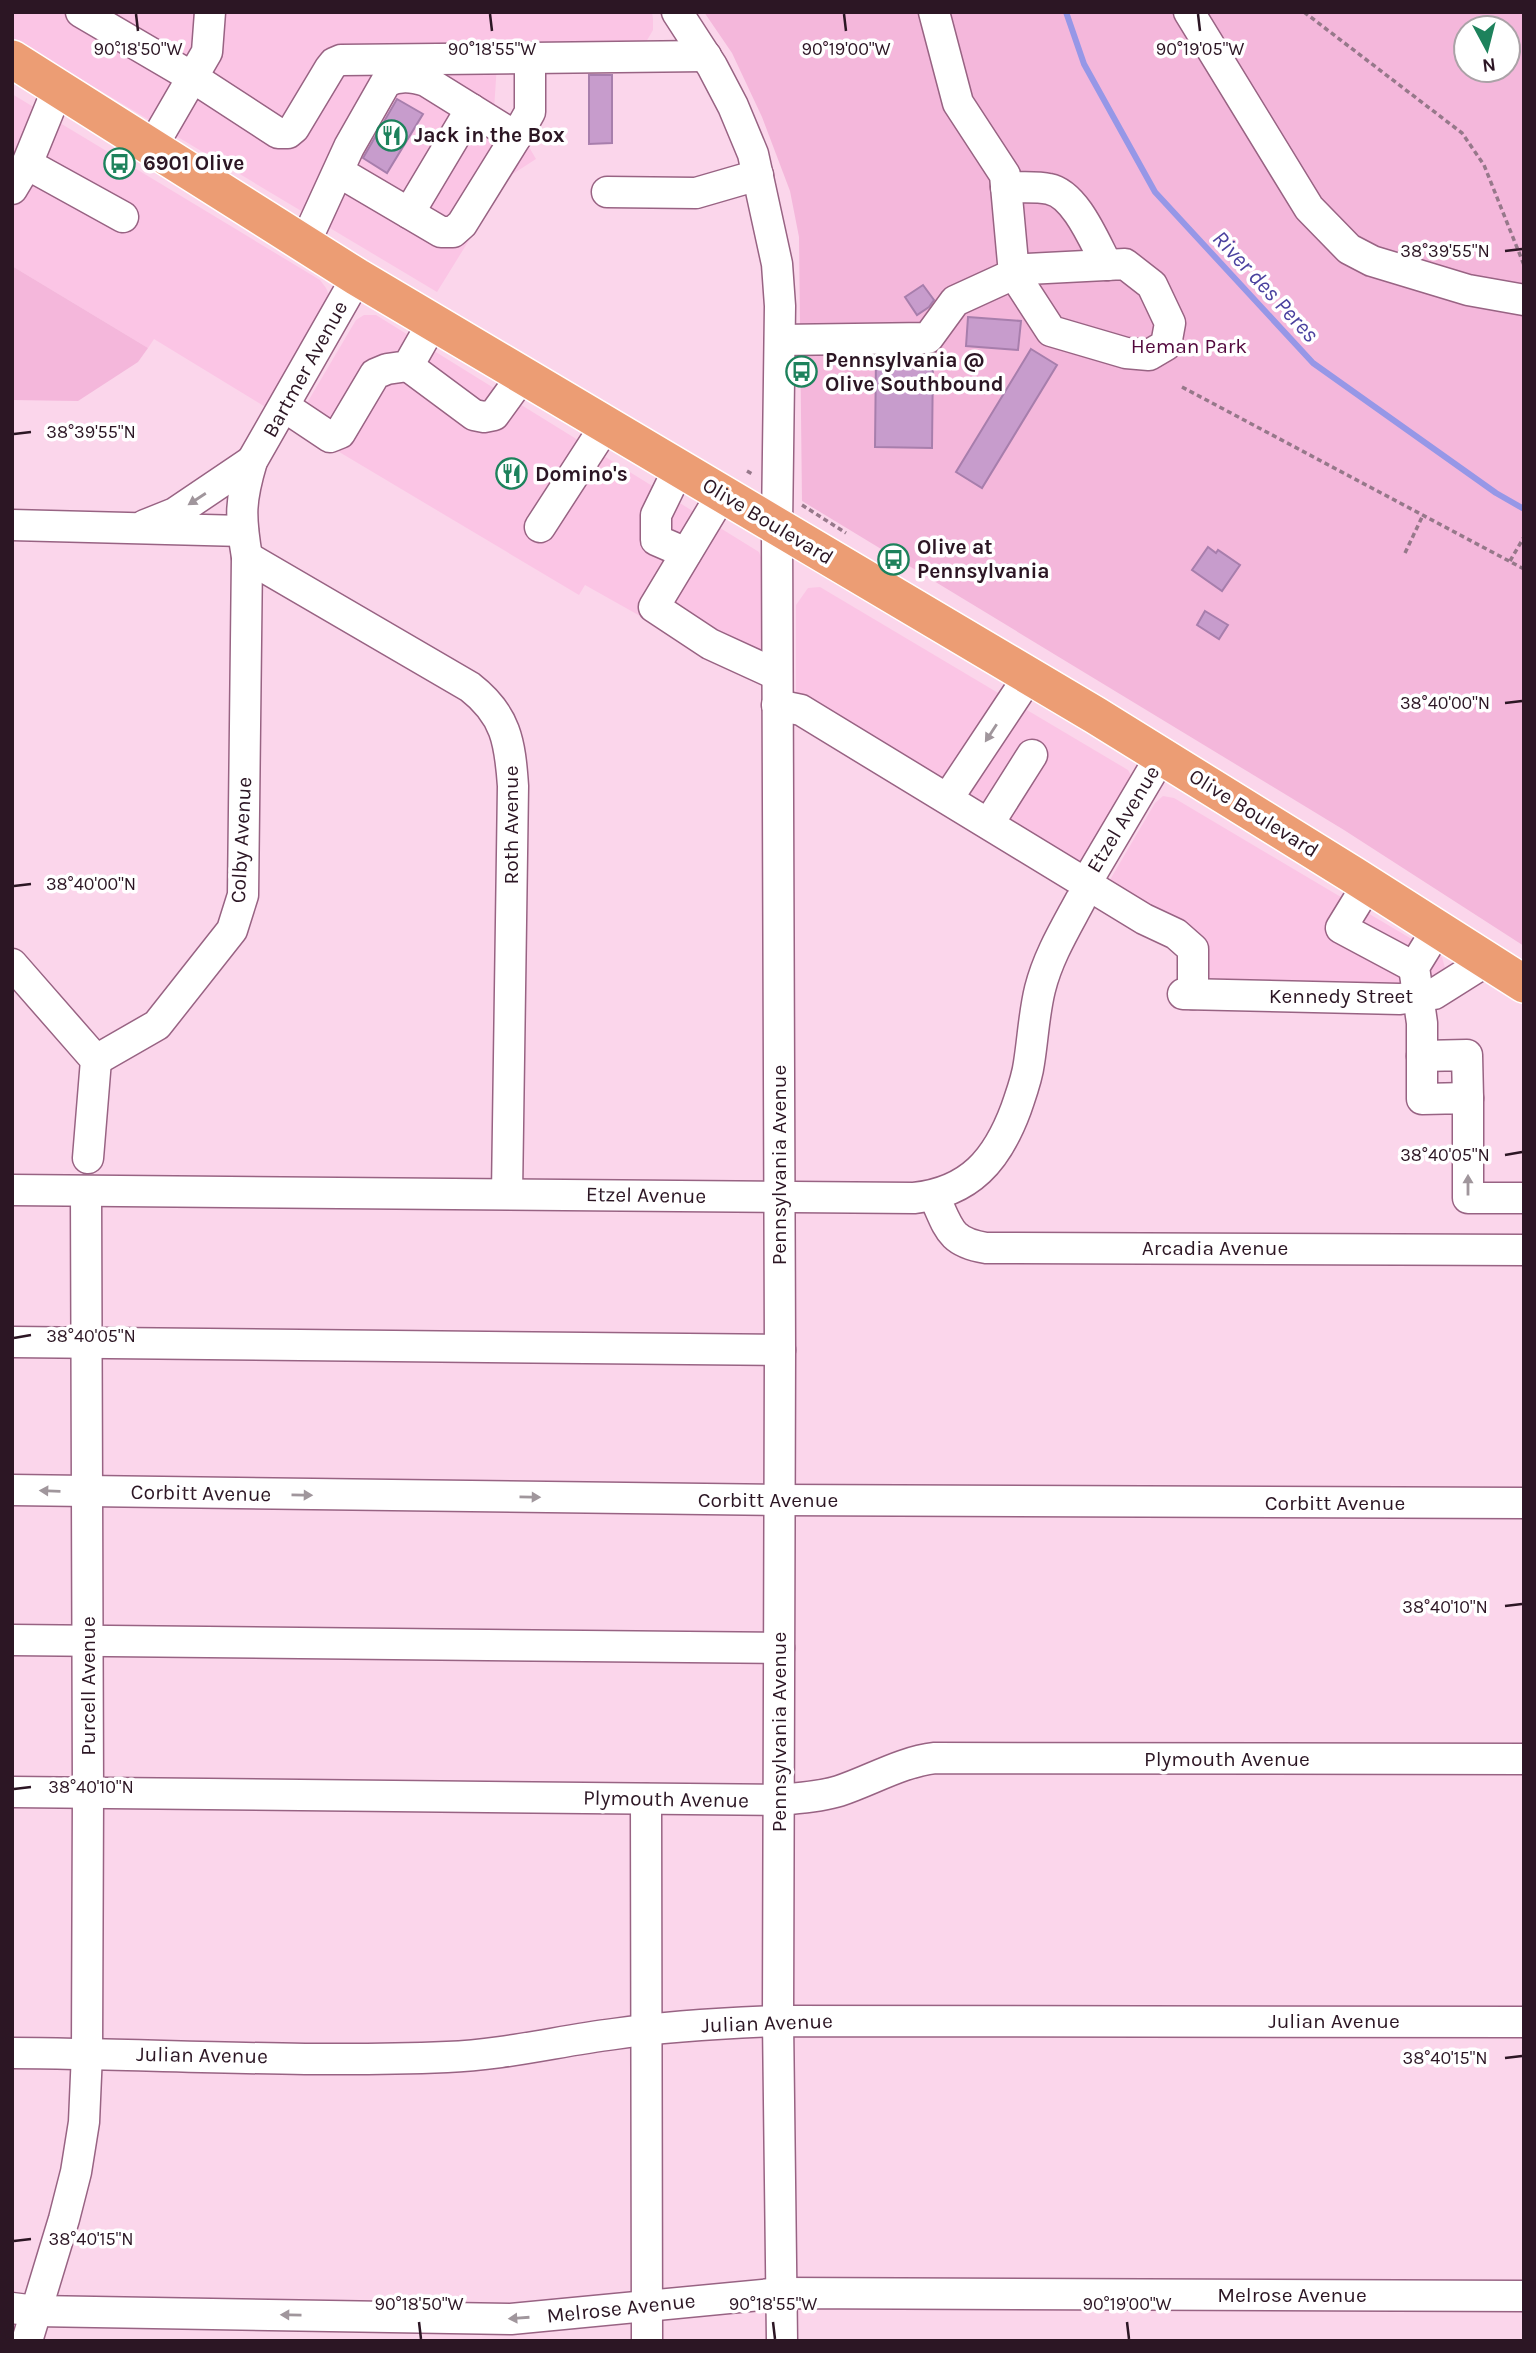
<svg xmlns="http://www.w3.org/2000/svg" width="1536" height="2353" viewBox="0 0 1536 2353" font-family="Karla,sans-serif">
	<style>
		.built { fill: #fbc5e5 }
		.green { fill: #f4b7db; fill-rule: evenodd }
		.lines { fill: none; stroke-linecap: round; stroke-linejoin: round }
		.stream { stroke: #9697e7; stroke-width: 6 }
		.building { fill: #c79ccc; stroke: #a77eac; stroke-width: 2 }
		.minor-casing { stroke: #986383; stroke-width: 33 }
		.major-casing { stroke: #fff; stroke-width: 40 }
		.path { stroke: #96788a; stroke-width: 3.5; stroke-dasharray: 5 3.5; stroke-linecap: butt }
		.minor { stroke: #fff; stroke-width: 30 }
		.major { stroke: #ec9d74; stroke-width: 37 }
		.oneway { fill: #a0969c }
		.ticks { fill: none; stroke: #2c1624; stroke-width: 2.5 }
		.labels { text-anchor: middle; stroke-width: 7; stroke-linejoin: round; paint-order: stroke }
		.poi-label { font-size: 21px; font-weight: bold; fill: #2c1624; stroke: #fff; text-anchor: start }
		.park-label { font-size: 21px; fill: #53093e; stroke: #fff }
		.street-label { font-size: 21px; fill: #2c1624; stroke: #fff }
		.water-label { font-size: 23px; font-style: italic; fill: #4a419f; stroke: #fff }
		.ticks-label { font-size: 18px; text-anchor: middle; fill: #2c1624; stroke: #fff; stroke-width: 7; stroke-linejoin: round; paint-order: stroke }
	</style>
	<rect width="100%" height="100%" fill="#fbd6eb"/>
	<g class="built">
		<polygon points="12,12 652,12 653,19 653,30 646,42 498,48 494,110 525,140 536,159 508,177 437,292 12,38"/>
		<polygon points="12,94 320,280 326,288 329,295 328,304 267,408 154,339 148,348 12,266"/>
		<polygon points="364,315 376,315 759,552 763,563 763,685 585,585 579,595 294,425 356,320"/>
		<polygon points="820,587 1128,770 1132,777 1079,871 796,698 796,605 808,588"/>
		<polygon points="1163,796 1174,798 1442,957 1445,968 1442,976 1416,990 1205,984 1204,952 1107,885 1155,803"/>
	</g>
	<g class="green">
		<path d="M704,12h820v934l-180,-116 -542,-329 -3,-264 -9,-46 -28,-74 -30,-64zM1466,28h42v42h-42z"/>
		<polygon points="12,266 148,348 138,362 78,401 12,400"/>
	</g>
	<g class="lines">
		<polyline class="stream" points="1066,12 1084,64 1155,192 1313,363 1496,493 1524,509"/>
	</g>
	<g class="building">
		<polygon points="589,75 612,75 612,143 589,144"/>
		<polygon points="397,99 423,114 387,173 363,158"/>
		<polygon points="923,285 934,300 929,307 917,315 905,297"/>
		<polygon points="968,317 1021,321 1018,350 966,346"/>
		<polygon points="1031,349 1057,365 982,488 956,472"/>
		<polygon points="876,357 933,357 932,448 875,447"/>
		<polygon points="1208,547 1216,553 1218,550 1240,565 1222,591 1192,570"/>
		<polygon points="1205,611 1228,625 1219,639 1197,625"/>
	</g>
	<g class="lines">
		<defs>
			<g id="minor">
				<polyline points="81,12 192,77 278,133 288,133 294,128 330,68 334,63 341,60 706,56"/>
				<polyline points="677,12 712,66 733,106 753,154 777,264 780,306 777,526 780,1350 778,2021 782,2341"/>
				<polyline points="1189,12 1309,208 1349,249 1372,261 1468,290 1524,300"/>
				<polyline points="58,88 27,164 123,217"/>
				<polyline points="152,147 207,52 210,12"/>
				<polyline points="339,172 441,232 453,232 462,224 516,137"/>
				<path d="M1006,187c14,1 30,-1 43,2 27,5 46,54 58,76"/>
				<polyline points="12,189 27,164"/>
				<polyline points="607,192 696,193 758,175"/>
				<polyline points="409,213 471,109"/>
				<path d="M305,243l44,-96 37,-65c14,-7 26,-5 40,-1l90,56 14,-25v-53"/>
				<polygon points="1125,264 1152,285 1170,323 1166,345 1149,355 1126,353 1051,331 1014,274 1027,269"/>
				<polyline points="780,340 928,338 955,301 1014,274 1005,175 958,103 934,12"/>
				<polyline points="408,366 474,415 484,417 494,415 523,375"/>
				<polyline points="285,407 330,437 340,433 375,374 387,369 408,366 433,322"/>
				<polyline points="679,468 656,515 656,540 686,553"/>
				<polyline points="722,494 654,607 710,644 769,671 777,671"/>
				<polyline points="12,525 243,531"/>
				<polyline points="145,525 175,513 252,461"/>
				<polyline points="540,527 606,425"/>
				<path d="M247,557l223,130c36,28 40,55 43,99l-6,408"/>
				<polyline points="777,705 801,710 1144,919 1176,934 1193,949 1193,994"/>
				<polyline points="948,798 1029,676"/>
				<polyline points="989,823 1032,755"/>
				<polyline points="1086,883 1161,756"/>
				<polyline points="1368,884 1341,928 1414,967"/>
				<polyline points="1438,928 1414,967 1422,1023 1422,1099 1468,1098 1468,1198 1524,1198"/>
				<polyline points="12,964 96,1060 88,1158"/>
				<polyline points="1183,994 1400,999 1434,994 1488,960"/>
				<polyline points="1422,1056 1467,1055 1468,1098"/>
				<path d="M96,1060l61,-35 75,-95 11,-35 4,-338c-7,-41 -7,-56 5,-96l105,-184"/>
				<path d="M12,1190l902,8c56,-6 83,-38 102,-89 5,-15 11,-30 13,-46 4,-25 5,-50 11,-74 8,-32 25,-60 40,-88"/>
				<path d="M934,1196c15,32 15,46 52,52l538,2"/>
				<polyline points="12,1342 780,1350"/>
				<polyline points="12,1490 779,1500 1524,1503"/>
				<polyline points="12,1640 779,1648"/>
				<path d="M12,1792l767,8c20,-2 41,-3 60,-9 33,-11 62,-29 96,-33l589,1"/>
				<polyline points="646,1799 647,2341"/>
				<path d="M12,2053c145,1 290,10 435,4 57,-2 111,-16 167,-23 55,-8 109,-11 164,-13l746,1"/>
				<polyline points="12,2308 36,2311 511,2319 782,2293 1524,2296"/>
				<polyline points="27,2341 64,2219 76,2172 84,2122 87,2053 88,1794 86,1191"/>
			</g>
			<polyline id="major" points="12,59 357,277 1095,715 1353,875 1524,984"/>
		</defs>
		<use href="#minor" class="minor-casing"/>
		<use href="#major" class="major-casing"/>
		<g class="path">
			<polyline points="1304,12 1462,133 1484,165 1524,265"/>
			<polyline points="1182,387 1524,569"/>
			<polyline points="747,471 754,475"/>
			<polyline points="802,505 846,533"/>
			<polyline points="1405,553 1423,515"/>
			<polyline points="1510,561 1524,537"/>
		</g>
		<use href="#minor" class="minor"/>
		<use href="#major" class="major"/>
	</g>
	<defs><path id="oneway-solid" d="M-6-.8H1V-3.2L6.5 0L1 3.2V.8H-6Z" transform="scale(1.75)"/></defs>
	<g class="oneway">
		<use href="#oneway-solid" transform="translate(197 499) rotate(147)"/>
		<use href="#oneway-solid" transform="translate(991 733) rotate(123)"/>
		<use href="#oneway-solid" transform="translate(1468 1185) rotate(-90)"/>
		<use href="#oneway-solid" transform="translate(50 1491) rotate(-178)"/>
		<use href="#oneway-solid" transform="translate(302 1495) rotate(1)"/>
		<use href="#oneway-solid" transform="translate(530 1497) rotate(1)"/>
		<use href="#oneway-solid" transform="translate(291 2315) rotate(-179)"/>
		<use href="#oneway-solid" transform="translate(519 2318) rotate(176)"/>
	</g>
	<path class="ticks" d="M136,14l2,17M490,14l2,17M844,14l2,17M1198,14l2,17M1505,251l17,-2M14,434l17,-2M1505,703l17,-2M14,886l17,-2M1505,1155l17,-3M14,1338l17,-3M1505,1606l17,-2M14,1789l17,-2M1505,2058l17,-2M14,2241l17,-2M419,2322l2,17M773,2322l2,17M1127,2322l2,17"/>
	<defs>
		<symbol id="restaurant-ring" viewBox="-11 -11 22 22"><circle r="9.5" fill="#fff" stroke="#1d825c" stroke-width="1.5"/><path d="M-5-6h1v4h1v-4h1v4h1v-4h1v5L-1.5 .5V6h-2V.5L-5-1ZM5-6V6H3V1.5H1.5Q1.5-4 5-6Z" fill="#1d825c"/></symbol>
		<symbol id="bus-ring" viewBox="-11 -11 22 22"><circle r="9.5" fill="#fff" stroke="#1d825c" stroke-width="1.5"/><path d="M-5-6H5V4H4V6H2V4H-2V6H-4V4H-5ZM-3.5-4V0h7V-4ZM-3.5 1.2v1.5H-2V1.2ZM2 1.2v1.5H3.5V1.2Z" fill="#1d825c"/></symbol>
	</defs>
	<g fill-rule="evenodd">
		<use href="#restaurant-ring" x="374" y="118" width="35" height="35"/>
		<use href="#bus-ring" x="102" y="146" width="35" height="35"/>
		<use href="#bus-ring" x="784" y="354" width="35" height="35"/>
		<use href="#restaurant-ring" x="494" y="456" width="35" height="35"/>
		<use href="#bus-ring" x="876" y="542" width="35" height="35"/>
	</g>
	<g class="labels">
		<g class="poi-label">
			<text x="414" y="142">Jack in the Box</text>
			<text x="143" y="170">6901 Olive</text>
			<text x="825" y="367">Pennsylvania @<tspan x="825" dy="24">Olive Southbound</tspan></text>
			<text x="535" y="481">Domino's</text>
			<text x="917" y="554">Olive at<tspan x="917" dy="24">Pennsylvania</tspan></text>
		</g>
		<g class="park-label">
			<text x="1189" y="353">Heman Park</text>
		</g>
		<g class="street-label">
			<text transform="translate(305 369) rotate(-61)" y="7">Bartmer Avenue</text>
			<text transform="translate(768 521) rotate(31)" y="7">Olive Boulevard</text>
			<text transform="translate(1254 813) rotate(32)" y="7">Olive Boulevard</text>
			<text transform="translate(1123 819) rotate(-59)" y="7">Etzel Avenue</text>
			<text transform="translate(511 825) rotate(-90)" y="7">Roth Avenue</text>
			<text transform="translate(241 840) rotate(-87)" y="7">Colby Avenue</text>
			<text x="1341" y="1003">Kennedy Street</text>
			<text transform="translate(779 1165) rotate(-90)" y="7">Pennsylvania Avenue</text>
			<text transform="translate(646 1195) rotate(1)" y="7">Etzel Avenue</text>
			<text x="1215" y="1255">Arcadia Avenue</text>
			<text transform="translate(201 1493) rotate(1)" y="7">Corbitt Avenue</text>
			<text x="768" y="1507">Corbitt Avenue</text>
			<text x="1335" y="1510">Corbitt Avenue</text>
			<text transform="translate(88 1686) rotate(-90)" y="7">Purcell Avenue</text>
			<text transform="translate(779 1732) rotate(-90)" y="7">Pennsylvania Avenue</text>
			<text x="1227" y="1766">Plymouth Avenue</text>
			<text transform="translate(666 1799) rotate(1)" y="7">Plymouth Avenue</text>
			<text x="1334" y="2028">Julian Avenue</text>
			<text transform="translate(767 2023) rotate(-2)" y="7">Julian Avenue</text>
			<text transform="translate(202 2055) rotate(1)" y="7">Julian Avenue</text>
			<text x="1292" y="2302">Melrose Avenue</text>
			<text transform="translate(621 2308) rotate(-6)" y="7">Melrose Avenue</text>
		</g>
		<g class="water-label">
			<text transform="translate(1266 286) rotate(47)" y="8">River des Peres</text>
		</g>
	</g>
	<g class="ticks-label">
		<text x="138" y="55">90°18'50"W</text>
		<text x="492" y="55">90°18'55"W</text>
		<text x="846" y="55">90°19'00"W</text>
		<text x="1200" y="55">90°19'05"W</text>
		<text x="1445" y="257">38°39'55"N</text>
		<text x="91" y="438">38°39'55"N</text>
		<text x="1445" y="709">38°40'00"N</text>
		<text x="91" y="890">38°40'00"N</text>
		<text x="1445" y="1161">38°40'05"N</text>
		<text x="91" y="1342">38°40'05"N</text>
		<text x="1445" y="1613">38°40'10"N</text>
		<text x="91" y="1793">38°40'10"N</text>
		<text x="1445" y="2064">38°40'15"N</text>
		<text x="91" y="2245">38°40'15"N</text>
		<text x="419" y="2310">90°18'50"W</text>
		<text x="773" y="2310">90°18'55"W</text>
		<text x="1127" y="2310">90°19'00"W</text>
	</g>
	<rect width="1536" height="2353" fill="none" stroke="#2c1624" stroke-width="28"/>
	<g transform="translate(1487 49) rotate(173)"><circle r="33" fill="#ffffff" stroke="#aba2a7" stroke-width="2"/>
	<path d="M0-5L12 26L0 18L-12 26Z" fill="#1d825c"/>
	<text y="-10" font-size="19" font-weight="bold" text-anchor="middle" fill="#2c1624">N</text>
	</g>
</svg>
